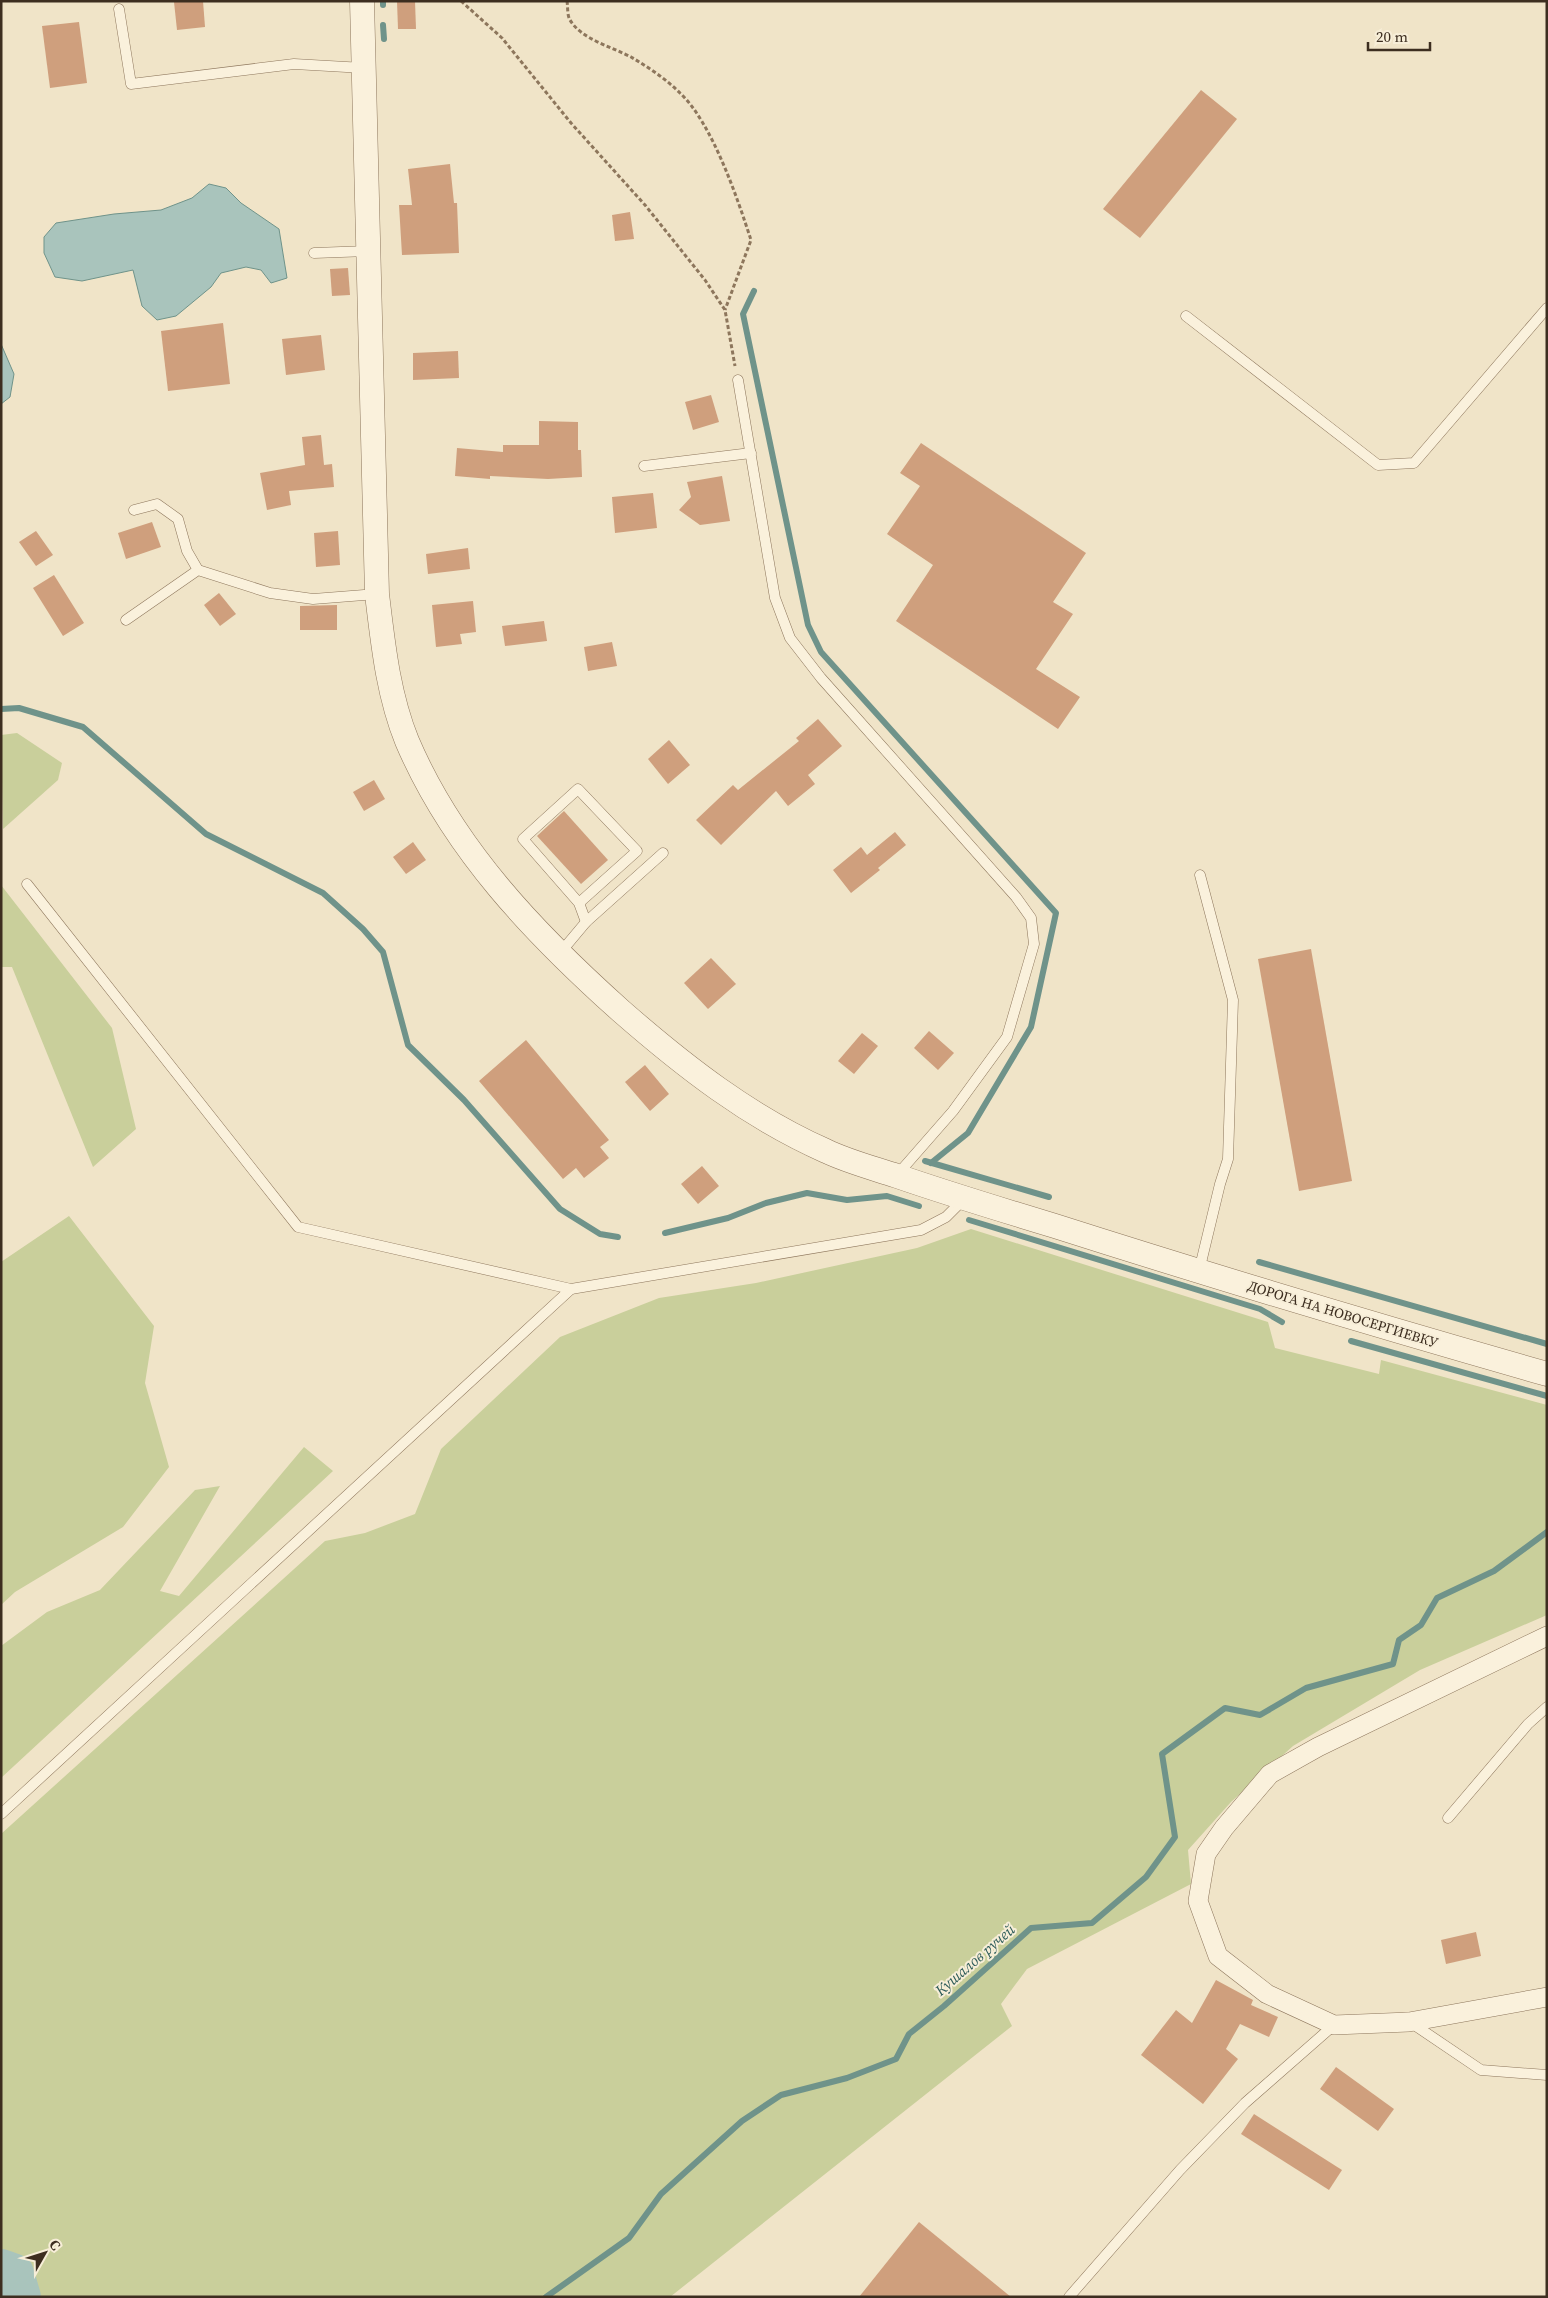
<svg xmlns="http://www.w3.org/2000/svg" width="1548" height="2298" viewBox="0 0 1548 2298" font-family="'Source Serif 4',serif">
	<style>
		.green { fill: #c9cf9b }
		.water { fill: #a9c4bc; stroke: #6f938a }
		.lines { fill: none; stroke-linecap: round; stroke-linejoin: round }
		.stream { stroke: #6f938a; stroke-width: 6 }
		.river { stroke: #a9c4bc; stroke-width: 38 }
		.building { fill: #cf9f7d }
		.service-casing { stroke: #8d765c; stroke-width: 11 }
		.minor-casing { stroke: #8d765c; stroke-width: 20 }
		.tertiary-casing { stroke: #8d765c; stroke-width: 25 }
		.path { stroke: #8d765c; stroke-width: 3; stroke-dasharray: 4 2.5; stroke-linecap: butt }
		.service { stroke: #faf1dc; stroke-width: 10 }
		.minor { stroke: #faf1dc; stroke-width: 19 }
		.tertiary { stroke: #faf1dc; stroke-width: 24 }
		.labels { text-anchor: middle; stroke-width: 4; stroke-linejoin: round; paint-order: stroke }
		.street-label { font-size: 14px; fill: #3d2e20; stroke: #f7eed8 }
		.water-label { font-size: 15px; font-style: italic; fill: #2f5d5a; stroke: #f7eed8 }
	</style>
	<rect width="100%" height="100%" fill="#f0e4c8"/>
	<g class="green">
		<polygon points="17,733 62,763 58,780 3,829 1,735"/>
		<polygon points="1,885 112,1028 136,1129 93,1167 12,967 1,967"/>
		<polygon points="69,1216 154,1326 145,1383 169,1467 123,1527 15,1592 1,1605 1,1262"/>
		<polygon points="971,1229 1268,1322 1275,1348 1379,1374 1381,1360 1547,1405 1547,1615 1420,1670 1293,1746 1231,1802 1188,1850 1191,1884 1027,1969 1001,2004 1012,2026 670,2297 1,2297 1,1834 325,1541 365,1533 415,1514 441,1449 560,1337 659,1298 756,1283 917,1248"/>
		<polygon points="304,1447 333,1471 1,1778 1,1646 47,1612 100,1590 195,1490 220,1486 160,1591 179,1596"/>
	</g>
	<g class="water">
		<polygon points="209,184 226,188 241,203 279,229 287,278 271,283 261,270 246,267 221,273 211,287 176,316 157,320 142,306 133,270 82,281 55,277 44,253 44,237 56,223 114,214 161,210 192,198"/>
		<polygon points="1,344 14,374 10,397 1,404"/>
	</g>
	<g class="lines">
		<g class="stream">
			<polyline points="383,1 383,5"/>
			<polyline points="383,25 384,39"/>
			<polyline points="754,291 743,314 808,625 821,652 1056,913 1031,1027 968,1133 931,1163"/>
			<polyline points="1,709 19,708 83,727 206,834 323,893 363,929 383,952 408,1045 464,1100 560,1209 600,1234 618,1237"/>
			<polyline points="925,1161 1049,1197"/>
			<polyline points="969,1220 1260,1309 1282,1322"/>
			<polyline points="665,1233 728,1218 766,1203 807,1193 847,1200 887,1196 919,1206"/>
			<polyline points="1259,1262 1547,1344"/>
			<polyline points="1351,1341 1547,1396"/>
			<polyline points="546,2297 629,2238 661,2194 742,2121 781,2095 847,2078 896,2059 909,2034 944,2006 1031,1928 1092,1923 1146,1877 1175,1837 1162,1754 1225,1708 1260,1715 1306,1688 1393,1664 1399,1640 1421,1625 1437,1598 1494,1571 1547,1532"/>
		</g>
		<polyline class="river" points="1,2268 15,2273 22,2297"/>
	</g>
	<g class="building">
		<polygon points="203,1 205,27 177,30 174,2"/>
		<polygon points="397,1 415,1 416,29 398,29"/>
		<polygon points="79,22 87,83 50,88 42,26"/>
		<polygon points="1201,90 1237,119 1140,238 1103,209"/>
		<polygon points="450,164 454,203 457,203 459,253 402,255 399,205 412,205 408,169"/>
		<polygon points="630,212 634,239 615,241 612,215"/>
		<polygon points="348,268 350,295 332,296 330,269"/>
		<polygon points="223,323 230,384 168,391 161,331"/>
		<polygon points="321,335 325,370 286,375 282,339"/>
		<polygon points="458,351 459,378 413,380 413,353"/>
		<polygon points="711,395 719,422 693,430 685,402"/>
		<polygon points="539,421 578,422 578,450 581,450 582,477 548,479 490,476 490,479 455,476 457,448 503,452 503,445 539,445"/>
		<polygon points="321,435 324,465 332,464 334,487 289,491 291,505 267,510 260,473 305,465 302,437"/>
		<polygon points="921,443 1086,553 1053,602 1073,614 1036,669 1080,697 1058,729 896,621 933,565 887,534 920,486 900,473"/>
		<polygon points="722,476 730,521 700,525 679,510 691,497 687,482"/>
		<polygon points="653,493 657,528 615,533 612,497"/>
		<polygon points="152,522 161,547 126,559 118,533"/>
		<polygon points="36,531 53,555 36,566 19,542"/>
		<polygon points="338,531 340,565 316,567 314,533"/>
		<polygon points="468,548 470,569 428,574 426,554"/>
		<polygon points="54,575 84,623 63,636 33,588"/>
		<polygon points="219,593 236,614 220,626 204,605"/>
		<polygon points="473,601 476,632 460,634 462,644 436,647 432,605"/>
		<polygon points="337,605 337,630 300,630 300,606"/>
		<polygon points="544,621 547,641 505,646 502,626"/>
		<polygon points="612,642 617,666 588,671 584,647"/>
		<polygon points="818,719 842,746 808,775 815,784 788,806 776,791 721,845 696,820 733,785 738,790 799,741 796,738"/>
		<polygon points="669,740 690,765 668,784 648,759"/>
		<polygon points="374,780 385,799 364,811 353,792"/>
		<polygon points="564,811 608,860 581,884 537,836"/>
		<polygon points="895,832 906,845 878,868 880,870 851,893 833,870 861,847 867,855"/>
		<polygon points="413,842 426,860 406,874 393,857"/>
		<polygon points="1311,949 1352,1181 1299,1191 1258,959"/>
		<polygon points="711,958 736,984 708,1009 684,983"/>
		<polygon points="929,1031 954,1053 938,1070 914,1048"/>
		<polygon points="862,1033 878,1046 854,1074 838,1061"/>
		<polygon points="526,1040 609,1140 600,1147 609,1158 584,1178 576,1168 563,1179 479,1081"/>
		<polygon points="645,1065 669,1094 650,1111 625,1082"/>
		<polygon points="702,1166 719,1186 698,1204 681,1184"/>
		<polygon points="1476,1932 1481,1956 1446,1964 1441,1940"/>
		<polygon points="1216,1980 1253,2000 1251,2005 1278,2017 1269,2037 1240,2024 1226,2049 1238,2059 1203,2104 1141,2055 1176,2010 1192,2023"/>
		<polygon points="1336,2067 1394,2109 1378,2131 1320,2089"/>
		<polygon points="1254,2114 1342,2170 1329,2190 1241,2134"/>
		<polygon points="919,2222 1011,2297 859,2297"/>
	</g>
	<g class="lines">
		<defs>
			<g id="service">
				<polyline points="119,9 131,84 294,64 364,68"/>
				<polyline points="314,253 368,251"/>
				<polyline points="1186,316 1378,465 1414,463 1547,308"/>
				<polyline points="738,380 775,598 790,638 821,678 1016,897 1031,918 1034,944 1007,1037 953,1111 897,1175"/>
				<polyline points="644,466 751,453"/>
				<polyline points="134,510 157,504 178,519 187,551 198,570"/>
				<polyline points="126,620 198,570 270,593 313,599 377,594"/>
				<polyline points="27,884 298,1227 571,1289 921,1230 946,1217 964,1199"/>
				<polyline points="579,903 637,851 578,789 523,839 579,903 586,922"/>
				<polyline points="560,953 586,922 663,853"/>
				<polyline points="1199,1271 1220,1184 1228,1159 1233,1000 1200,875"/>
				<polyline points="1,1814 571,1289"/>
				<polyline points="1448,1818 1528,1724 1547,1707"/>
				<polyline points="1410,2022 1481,2070 1547,2075"/>
				<polyline points="1069,2297 1180,2170 1245,2103 1334,2025"/>
			</g>
			<polyline id="minor" points="1547,1636 1318,1747 1270,1774 1224,1828 1206,1854 1198,1901 1218,1956 1267,1994 1334,2025 1409,2022 1547,1997"/>
			<path id="tertiary" d="M362,1l15,593c6,50 11,100 30,147 46,108 128,193 214,270 63,55 128,106 205,140 23,11 47,17 71,25 52,18 105,34 158,50 163,52 327,101 492,148"/>
		</defs>
		<use href="#service" class="service-casing"/>
		<use href="#minor" class="minor-casing"/>
		<use href="#tertiary" class="tertiary-casing"/>
		<g class="path">
			<polyline points="461,1 502,38 571,123 645,205 705,280 725,310 735,366"/>
			<path d="M567,1c1,6 0,14 3,19 11,19 42,27 61,37 17,10 35,22 49,36 32,30 57,104 71,147l-26,70"/>
		</g>
		<use href="#service" class="service"/>
		<use href="#minor" class="minor"/>
		<use href="#tertiary" class="tertiary"/>
	</g>
	<g class="labels">
		<g class="street-label">
			<text transform="translate(1343 1314) rotate(17)" y="5">ДОРОГА НА НОВОСЕРГИЕВКУ</text>
		</g>
		<g class="water-label">
			<text transform="translate(975 1960) rotate(-41)" y="5">Кушалов ручей</text>
		</g>
	</g>
	<rect width="1548" height="2298" fill="none" stroke="#3d2e20" stroke-width="5"/>
	<g transform="translate(45 2253) rotate(51)" stroke="#f7eed8" stroke-width="4" paint-order="stroke">
	<path d="M0-4L9 19L0 12L-9 19Z" fill="#3d2e20"/>
	<text y="-8" font-size="14" font-weight="bold" text-anchor="middle" fill="#3d2e20">С</text>
	</g>
	<path d="M1368 42v8h62v-8" fill="none" stroke="#3d2e20" stroke-width="2.5"/>
	<text x="1376" y="42" font-size="15" fill="#3d2e20" stroke="#f7eed8" stroke-width="4" paint-order="stroke">20 m</text>
</svg>
